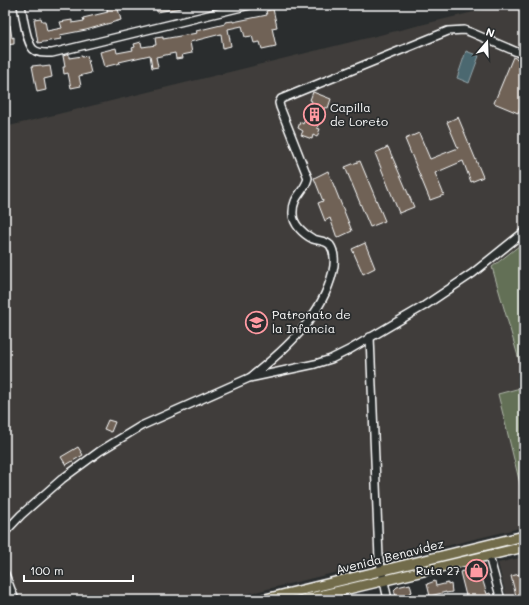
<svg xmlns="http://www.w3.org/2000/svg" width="529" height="605" viewBox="0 0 529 605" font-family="Mali,sans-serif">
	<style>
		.built { fill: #3f3d3a }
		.green { fill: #636f56; stroke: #b1b7aa }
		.water { fill: #4c6870; stroke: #94a4a9 }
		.building { fill: #6f6256; stroke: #fff }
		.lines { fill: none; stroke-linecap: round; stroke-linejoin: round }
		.minor-casing { stroke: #fff; stroke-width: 10 }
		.major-casing { stroke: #fff; stroke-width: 12 }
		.minor { stroke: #2a2d2e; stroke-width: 7 }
		.major { stroke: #726c4b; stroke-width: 9 }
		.labels { text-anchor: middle; stroke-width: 3.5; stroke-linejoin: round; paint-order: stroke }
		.poi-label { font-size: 12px; fill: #fff; stroke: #2a2d2e; text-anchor: start }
		.street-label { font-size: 12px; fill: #fff; stroke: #2a2d2e }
	</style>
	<rect width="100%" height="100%" fill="#2a2d2e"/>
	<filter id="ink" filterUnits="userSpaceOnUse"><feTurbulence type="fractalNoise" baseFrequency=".025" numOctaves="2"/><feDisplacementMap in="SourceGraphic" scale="8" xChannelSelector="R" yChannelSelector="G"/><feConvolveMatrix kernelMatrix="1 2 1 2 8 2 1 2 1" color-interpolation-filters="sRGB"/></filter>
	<g filter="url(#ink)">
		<g class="built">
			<polygon points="502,5 524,5 524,242 492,267 524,377 524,387 498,394 524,500 524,527 222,600 5,600 5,127"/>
			<polygon points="524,557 524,600 507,600 498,563"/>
		</g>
		<g class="green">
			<polygon points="524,242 524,377 492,267"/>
			<polygon points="524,387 524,500 498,394"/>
		</g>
		<polygon class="water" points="466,51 479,56 469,83 457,78"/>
		<g class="building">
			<polygon points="106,5 117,5 121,20 86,30 60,35 61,39 38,43 34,19 41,18 42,21 45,21 47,31 62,28 60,22 72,20 72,23 84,21 83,18 108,12"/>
			<polygon points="156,5 181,5 181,8 157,12"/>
			<polygon points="273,9 277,27 272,28 276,46 262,49 260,42 254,43 252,36 245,37 242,26 228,29 231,46 223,48 221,34 190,42 192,53 182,55 183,58 176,59 175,53 156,57 158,67 152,68 150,55 119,62 120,63 104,67 100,52 116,48 117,53 133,50 132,48 135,47 134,44 141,42 142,47 156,45 155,38 163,37 163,39 197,33 196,31 225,24 225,22 233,21 233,22 267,15 266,11"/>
			<polygon points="10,25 12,38 14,37 14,44 6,45 5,26"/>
			<polygon points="69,54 69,58 82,56 82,57 87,56 91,73 79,76 81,86 71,88 68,73 64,74 63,67 65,67 63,56"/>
			<polygon points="513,57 524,62 524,99 518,113 494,103"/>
			<polygon points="41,65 42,67 50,66 52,77 44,79 46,90 37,92 32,66"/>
			<polygon points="313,92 331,99 328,108 325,107 317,128 320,129 317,137 313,135 312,139 301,135 303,131 298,128 300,122 303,124 312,101 310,100"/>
			<polygon points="458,117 483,177 471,182 463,161 435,173 444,195 430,200 405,139 419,133 430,159 458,148 447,122"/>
			<polygon points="388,147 414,207 399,213 375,153"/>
			<polygon points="360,161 385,221 370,227 345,167"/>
			<polygon points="328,171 352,231 337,238 330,218 325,221 318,203 323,201 314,178"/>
			<polygon points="365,243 375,268 363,274 352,249"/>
			<polygon points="108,420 115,422 111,432 104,429"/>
			<polygon points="78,447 83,455 66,465 61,457"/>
			<polygon points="480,566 485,570 485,574 481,575 487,594 490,593 492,600 467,600 460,572"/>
			<polygon points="524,573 524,600 517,600 511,576"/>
			<polygon points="435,581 436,586 448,583 448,585 451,584 452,592 446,593 446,592 430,596 427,584"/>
			<polygon points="410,584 412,592 409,593 411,600 397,600 394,590 397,587"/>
		</g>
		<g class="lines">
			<defs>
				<g id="minor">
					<path d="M21,5c2,11 5,36 12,44 5,5 12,4 19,4l198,-48"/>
					<polyline points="370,337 379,558 388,600"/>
					<path d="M251,377c35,-28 71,-60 82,-106 2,-8 2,-19 -3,-26 -5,-5 -12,-4 -17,-6 -10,-5 -20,-15 -20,-25 -1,-18 12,-22 15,-36l-28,-71 -1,-4 2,-4 167,-68 16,-1 6,2 54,23"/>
					<polyline points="5,532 21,515 62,479 100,451 141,426 249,378 315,364 331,359 349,350 424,306 473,273 524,232"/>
					<polyline points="489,556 501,600"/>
					<polyline points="5,574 15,600"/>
				</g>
				<g id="major">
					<polyline points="261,600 524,536"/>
					<polyline points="302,600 524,547"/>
				</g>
			</defs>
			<use href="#minor" class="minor-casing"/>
			<use href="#major" class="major-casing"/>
			<use href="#minor" class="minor"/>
			<use href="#major" class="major"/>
		</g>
	</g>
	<defs>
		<symbol id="building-ring" viewBox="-11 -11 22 22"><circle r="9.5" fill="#2a2d2e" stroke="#ff9aa2" stroke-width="1.5"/><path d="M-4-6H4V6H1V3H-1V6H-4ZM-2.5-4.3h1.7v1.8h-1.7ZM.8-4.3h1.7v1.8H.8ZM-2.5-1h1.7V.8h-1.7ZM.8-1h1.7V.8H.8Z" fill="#ff9aa2"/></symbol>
		<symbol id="school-ring" viewBox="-11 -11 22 22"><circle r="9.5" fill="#2a2d2e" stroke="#ff9aa2" stroke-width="1.5"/><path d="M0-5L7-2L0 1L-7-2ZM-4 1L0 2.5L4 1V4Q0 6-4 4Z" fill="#ff9aa2"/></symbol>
		<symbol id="shop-ring" viewBox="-11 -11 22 22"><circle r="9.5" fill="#2a2d2e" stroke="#ff9aa2" stroke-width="1.5"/><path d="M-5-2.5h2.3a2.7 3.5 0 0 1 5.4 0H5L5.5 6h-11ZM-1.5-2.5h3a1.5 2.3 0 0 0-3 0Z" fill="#ff9aa2"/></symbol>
	</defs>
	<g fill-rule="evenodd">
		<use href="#building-ring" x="302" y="102" width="25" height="25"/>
		<use href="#school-ring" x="244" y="310" width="25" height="25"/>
		<use href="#shop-ring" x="464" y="558" width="25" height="25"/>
	</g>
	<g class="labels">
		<g class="poi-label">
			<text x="330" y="112">Capilla<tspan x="330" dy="14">de Loreto</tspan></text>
			<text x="272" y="319">Patronato de<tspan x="272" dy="14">la Infancia</tspan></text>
			<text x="460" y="575" text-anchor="end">Ruta 27</text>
		</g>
		<g class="street-label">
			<text transform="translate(390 557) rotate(-14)" y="4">Avenida Benavídez</text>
		</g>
	</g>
	<rect width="529" height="605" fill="none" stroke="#2a2d2e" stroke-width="20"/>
	<rect x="10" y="10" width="509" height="585" fill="none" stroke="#fff" stroke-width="1.5" filter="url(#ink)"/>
	<g transform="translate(487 42) rotate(19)" stroke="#2a2d2e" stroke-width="3" paint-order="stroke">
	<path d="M0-3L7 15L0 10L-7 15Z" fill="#ffffff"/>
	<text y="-6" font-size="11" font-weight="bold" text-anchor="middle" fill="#ffffff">N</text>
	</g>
	<path d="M24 575v6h109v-6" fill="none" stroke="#ffffff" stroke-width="2"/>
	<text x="30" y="575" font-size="12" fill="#ffffff" stroke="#2a2d2e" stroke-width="3" paint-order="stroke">100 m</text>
</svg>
